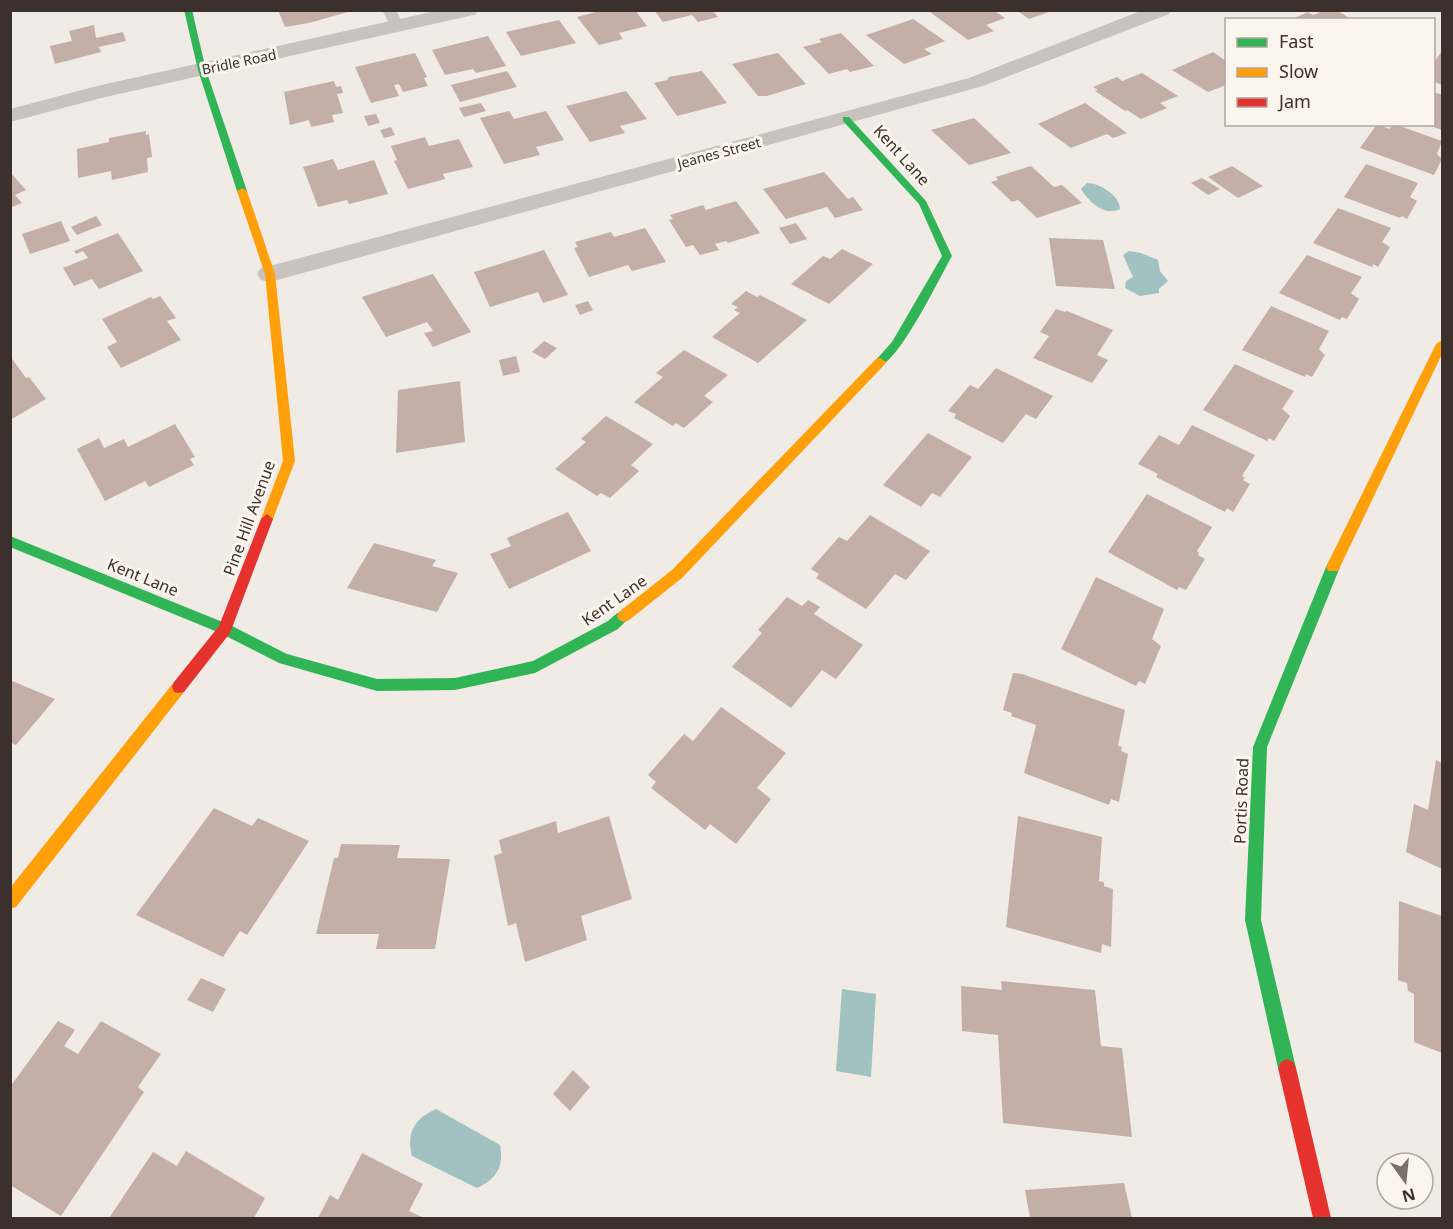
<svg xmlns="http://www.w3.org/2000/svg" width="1453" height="1229" viewBox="0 0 1453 1229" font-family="'Noto Sans',sans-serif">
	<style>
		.water { fill: #a1c2c1 }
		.building { fill: #c3afa7 }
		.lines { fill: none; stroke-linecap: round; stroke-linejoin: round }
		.lane { fill: #c9c3be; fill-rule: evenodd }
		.street { fill: #c9c3be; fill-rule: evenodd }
		.fast { fill: #30b455; fill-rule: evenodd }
		.slow { fill: #ff9f0a; fill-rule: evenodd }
		.jam { fill: #e5322d; fill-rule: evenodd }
		.labels { text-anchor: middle; stroke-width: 6; stroke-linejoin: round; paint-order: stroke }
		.far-street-label { font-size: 14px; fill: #3b302b; stroke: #fbf5ee }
		.street-label { font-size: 16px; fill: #3b302b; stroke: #fbf5ee }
	</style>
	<rect width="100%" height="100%" fill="#f0ebe5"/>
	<g class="water">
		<path d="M1087,183c13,0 33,13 33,26 -15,8 -31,-7 -39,-20z"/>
		<polygon points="1129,251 1141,253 1158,260 1160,271 1168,281 1159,289 1159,293 1140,296 1125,288 1126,281 1133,277 1123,255"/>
		<polygon points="842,989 876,994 871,1077 836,1071"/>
		<path d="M436,1109l64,36c4,21 -3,34 -23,43l-65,-32c-6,-23 2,-37 24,-47z"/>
	</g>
	<g class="building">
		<polygon points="278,10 347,10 348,12 309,23 285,27"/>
		<polygon points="603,10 635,10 647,26 619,33 623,39 599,45 577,17"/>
		<polygon points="654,10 712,10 718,17 698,22 692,15 663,22"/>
		<polygon points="934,10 993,10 1005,18 986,25 994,31 968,40 930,12"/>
		<polygon points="1016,10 1052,10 1052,11 1029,19"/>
		<polygon points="1325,10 1336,10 1353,20 1290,20 1308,12 1313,15"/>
		<polygon points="913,19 945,41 924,49 932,54 904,64 866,35"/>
		<polygon points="559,20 576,43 521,56 506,32"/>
		<polygon points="94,25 96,38 123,32 126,41 99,47 101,52 55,64 50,46 72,41 69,31"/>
		<polygon points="841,33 874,66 850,72 847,69 829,74 803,47 822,42 819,39"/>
		<polygon points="488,36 506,66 476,73 473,69 445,75 432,50"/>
		<polygon points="1213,52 1226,61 1226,85 1208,92 1172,70"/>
		<polygon points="1441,52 1442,53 1442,85 1434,82 1434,63"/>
		<polygon points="415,53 427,77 424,78 428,86 403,92 399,84 394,85 399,96 371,103 355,67"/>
		<polygon points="778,53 806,84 767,96 758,96 732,64"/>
		<polygon points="507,71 517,87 460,102 451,85"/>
		<polygon points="702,71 727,103 677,116 654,83 667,80 669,77"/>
		<polygon points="1142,73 1178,96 1160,103 1167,108 1141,119 1127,110 1125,111 1095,91 1098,90 1093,87 1117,77 1122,81"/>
		<polygon points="334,81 336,87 341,86 343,93 337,94 343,113 332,115 334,122 311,127 309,120 290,125 284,92"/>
		<polygon points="626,91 647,119 620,126 625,133 590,142 566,106"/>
		<polygon points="1434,92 1442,95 1442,130 1428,125 1434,124"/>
		<polygon points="481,103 486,111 464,117 459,108"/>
		<polygon points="1085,103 1127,133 1113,138 1107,134 1071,148 1038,124"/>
		<polygon points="509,111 514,119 546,111 564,140 536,147 540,155 504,164 480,118"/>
		<polygon points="376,114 380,123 368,126 364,116"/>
		<polygon points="974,118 1011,153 969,165 931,130"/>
		<polygon points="1377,124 1389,129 1394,124 1442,141 1437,154 1442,159 1434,175 1360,148"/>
		<polygon points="391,127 395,135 384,138 380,130"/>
		<polygon points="146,131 146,135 149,134 152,157 147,158 148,172 112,180 111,171 78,178 77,149 109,142 109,138"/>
		<polygon points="425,137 429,146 459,139 473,167 443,174 445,179 408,189 394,161 397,160 391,146"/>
		<polygon points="333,159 338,170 374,160 388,194 349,204 347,200 318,207 303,167"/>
		<polygon points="1366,164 1418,183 1410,197 1417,201 1407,219 1402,216 1400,218 1344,197"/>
		<polygon points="1031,166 1054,187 1062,185 1082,203 1037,218 1018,200 1012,202 991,182 998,180 996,177"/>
		<polygon points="1232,166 1263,186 1238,198 1208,177"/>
		<polygon points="10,172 26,190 15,195 22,203 10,208"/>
		<polygon points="824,172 848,199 853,197 863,210 835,218 827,207 786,219 763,189"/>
		<polygon points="1202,178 1220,189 1208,195 1191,183"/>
		<polygon points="736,201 760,233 728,243 726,241 715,244 719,250 700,255 693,245 686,247 669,220 673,219 670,215 703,205 706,210"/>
		<polygon points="1338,208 1391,228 1382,242 1390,247 1378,267 1373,264 1372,267 1313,243"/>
		<polygon points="96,216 102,225 77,235 71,227"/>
		<polygon points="61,221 70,241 30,254 22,234"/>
		<polygon points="796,223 807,239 790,244 779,228"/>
		<polygon points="645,228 666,262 632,271 628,265 589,277 574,248 578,247 575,242 611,232 614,237"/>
		<polygon points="118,233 143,271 99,289 92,279 74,286 63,268 88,258 83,251 76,254 74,251"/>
		<polygon points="1049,238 1103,240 1115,289 1056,286"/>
		<polygon points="842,249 873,264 829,304 791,284 823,256 830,259"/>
		<polygon points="544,250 568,295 543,303 538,292 490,307 474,272"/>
		<polygon points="1307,255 1362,277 1351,293 1359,299 1347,319 1342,317 1340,320 1279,293"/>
		<polygon points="433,274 471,332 433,347 424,333 433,331 427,322 386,337 362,297"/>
		<polygon points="746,291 757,297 760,295 807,320 758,363 712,337 740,313 734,310 738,307 731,304"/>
		<polygon points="160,296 176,318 167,321 181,340 121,368 107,347 117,342 102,319 151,297 153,299"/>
		<polygon points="588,301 593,310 580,315 575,305"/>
		<polygon points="1271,306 1329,331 1319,349 1325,355 1312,377 1306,374 1305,377 1242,350"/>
		<polygon points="1056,309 1065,312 1067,311 1113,330 1097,355 1108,360 1092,383 1033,358 1049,336 1040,332"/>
		<polygon points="544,341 557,348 545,359 532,352"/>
		<polygon points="684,350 728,375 704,396 713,402 684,428 676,423 673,426 634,402 663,377 656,373"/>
		<polygon points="10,356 26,378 29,377 46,399 10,420"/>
		<polygon points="516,356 520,372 503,376 499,360"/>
		<polygon points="1235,364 1294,391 1282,409 1290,416 1274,441 1269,438 1267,441 1203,410"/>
		<polygon points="996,368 1053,396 1036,419 1026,414 1003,443 954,418 956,414 948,411 970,385 978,389"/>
		<polygon points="460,381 465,442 396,453 398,390"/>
		<polygon points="606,416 653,444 631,465 639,471 610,498 601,493 597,496 555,469 586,442 581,439"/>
		<polygon points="175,424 195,457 190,459 194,465 149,487 145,481 105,501 77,449 99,438 104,448 124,439 128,447"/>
		<polygon points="1192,425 1255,455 1242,476 1245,478 1243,480 1250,484 1233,512 1227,508 1225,512 1156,477 1158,474 1138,464 1159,435 1179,445"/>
		<polygon points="928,433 972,457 940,497 932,493 921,507 883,485"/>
		<polygon points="1147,494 1212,527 1197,551 1199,553 1198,555 1205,559 1186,590 1179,587 1177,590 1108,552"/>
		<polygon points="568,512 591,551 509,589 490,554 511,546 507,538"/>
		<polygon points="870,515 930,551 906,580 895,574 866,609 816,578 819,574 811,569 839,537 847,541"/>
		<polygon points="374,543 436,560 432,566 458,573 437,612 347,588"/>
		<polygon points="1096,577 1164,609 1152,639 1161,646 1145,684 1139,681 1136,686 1061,649"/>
		<polygon points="787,597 802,606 808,600 820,607 814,614 863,645 836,679 822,670 791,708 732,667 762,633 758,630"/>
		<polygon points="1013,673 1022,674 1125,710 1118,746 1122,747 1121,751 1128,754 1119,802 1111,799 1109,805 1024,773 1036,725 1011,716 1012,713 1003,710"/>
		<polygon points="10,680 55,699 16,745 10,742"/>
		<polygon points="721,707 786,753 757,788 771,799 736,844 710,824 705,830 651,788 656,782 648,775 684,734 693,741"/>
		<polygon points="1436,760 1442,763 1442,869 1406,852 1414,804 1428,810"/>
		<polygon points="214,808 252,826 258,818 309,841 247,935 240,931 223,957 136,915"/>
		<polygon points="609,816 632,899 581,916 587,940 525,962 516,923 508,926 494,856 502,853 499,840 556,821 558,833"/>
		<polygon points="1018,816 1102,837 1099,881 1104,882 1104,886 1113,889 1111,947 1102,944 1101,953 1006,927"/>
		<polygon points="341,844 400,845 397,858 450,859 435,949 376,949 379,934 316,934 334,858 338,858"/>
		<polygon points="1399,901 1442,916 1442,1053 1414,1042 1414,994 1408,991 1407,983 1398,980"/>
		<polygon points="201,978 226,989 213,1012 187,1000"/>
		<polygon points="1001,981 1095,990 1101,1046 1122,1048 1132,1137 1003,1123 998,1035 962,1031 961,986 1002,990"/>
		<polygon points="58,1021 75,1030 64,1046 78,1054 101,1021 161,1054 138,1087 144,1092 61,1216 10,1185 10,1087"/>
		<polygon points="573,1070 590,1087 570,1111 553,1094"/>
		<polygon points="186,1151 265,1198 254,1218 109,1218 153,1152 177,1166"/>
		<polygon points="362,1153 423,1184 409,1211 424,1218 318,1218 330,1195 338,1200"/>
		<polygon points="1124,1183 1132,1218 1030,1218 1025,1190"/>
	</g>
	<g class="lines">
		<polygon class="lane" points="382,10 396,10 404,26 402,29 392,29"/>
		<g class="street">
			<polygon points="440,10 478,10 476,14 469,16 101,98 10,122 10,109 97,86"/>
			<polygon points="1143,10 1171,10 1169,14 983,86 270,282 261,280 257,274 261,268 270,266 969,78"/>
		</g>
		<g class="fast">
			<polygon points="184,10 192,10 206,70 247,191 245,193 239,193 237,191 198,70"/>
			<path d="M843,117h6l77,84 26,55c-13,23 -51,102 -72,110l-6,-4 18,-20 50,-86 -23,-52 -76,-83z"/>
			<path d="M10,536l220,89 57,29 90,25 78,-1 78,-17 75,-40c7,-6 12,-12 21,-9l2,4 -13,13 -83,44 -80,17 -78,1 -98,-28 -59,-30 -210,-86z"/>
			<polygon points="1333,562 1338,563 1340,567 1267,747 1261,920 1296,1068 1293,1074 1287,1077 1281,1074 1278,1068 1245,920 1253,747 1326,567 1328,563"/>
		</g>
		<g class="slow">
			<polygon points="242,188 247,191 275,274 295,461 273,519 267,524 261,519 283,461 265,274 237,191"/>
			<polygon points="1442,340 1442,354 1340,567 1338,571 1328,571 1326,567 1436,344"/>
			<polygon points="880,358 886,362 884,365 682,578 629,620 624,622 619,620 617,616 619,612 672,570 876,359"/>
			<polygon points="179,681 184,682 186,687 184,692 16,907 10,909 10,888 174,682"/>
		</g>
		<g class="jam">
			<polygon points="267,514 273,519 230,633 184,692 179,693 174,692 172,687 174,682 219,626 261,519"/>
			<polygon points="1287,1059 1293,1062 1296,1068 1331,1218 1313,1218 1278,1068 1281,1062"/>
		</g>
	</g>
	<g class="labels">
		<g class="far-street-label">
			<text transform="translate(239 62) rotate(-12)" y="5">Bridle Road</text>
			<text transform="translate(719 153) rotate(-15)" y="5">Jeanes Street</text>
		</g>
		<g class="street-label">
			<text transform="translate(902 155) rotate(48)" y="6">Kent Lane</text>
			<text transform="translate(249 518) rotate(-70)" y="6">Pine Hill Avenue</text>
			<text transform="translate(143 577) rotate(22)" y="6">Kent Lane</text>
			<text transform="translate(614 600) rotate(-35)" y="6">Kent Lane</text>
			<text transform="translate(1241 801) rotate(-88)" y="6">Portis Road</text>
		</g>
	</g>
	<rect width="1453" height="1229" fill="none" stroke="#3b302b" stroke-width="24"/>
	<rect x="1225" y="18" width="210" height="108" fill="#fbf5ee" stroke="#aea6a0" stroke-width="1.5"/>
	<rect x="1237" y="38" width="30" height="9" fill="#30b455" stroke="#aea6a0" stroke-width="1.5"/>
	<text x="1279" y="48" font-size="18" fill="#3b302b">Fast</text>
	<rect x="1237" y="68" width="30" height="9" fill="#ff9f0a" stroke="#aea6a0" stroke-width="1.5"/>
	<text x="1279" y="78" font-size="18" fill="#3b302b">Slow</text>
	<rect x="1237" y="98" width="30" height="9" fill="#e5322d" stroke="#aea6a0" stroke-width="1.5"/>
	<text x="1279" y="108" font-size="18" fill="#3b302b">Jam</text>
	<g transform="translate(1405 1181) rotate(165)"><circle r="28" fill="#fbf5ee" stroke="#aea6a0" stroke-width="1.5"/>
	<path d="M0-4.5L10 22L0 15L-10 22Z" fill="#7a716c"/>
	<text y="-9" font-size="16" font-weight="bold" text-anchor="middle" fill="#3b302b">N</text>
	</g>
</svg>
